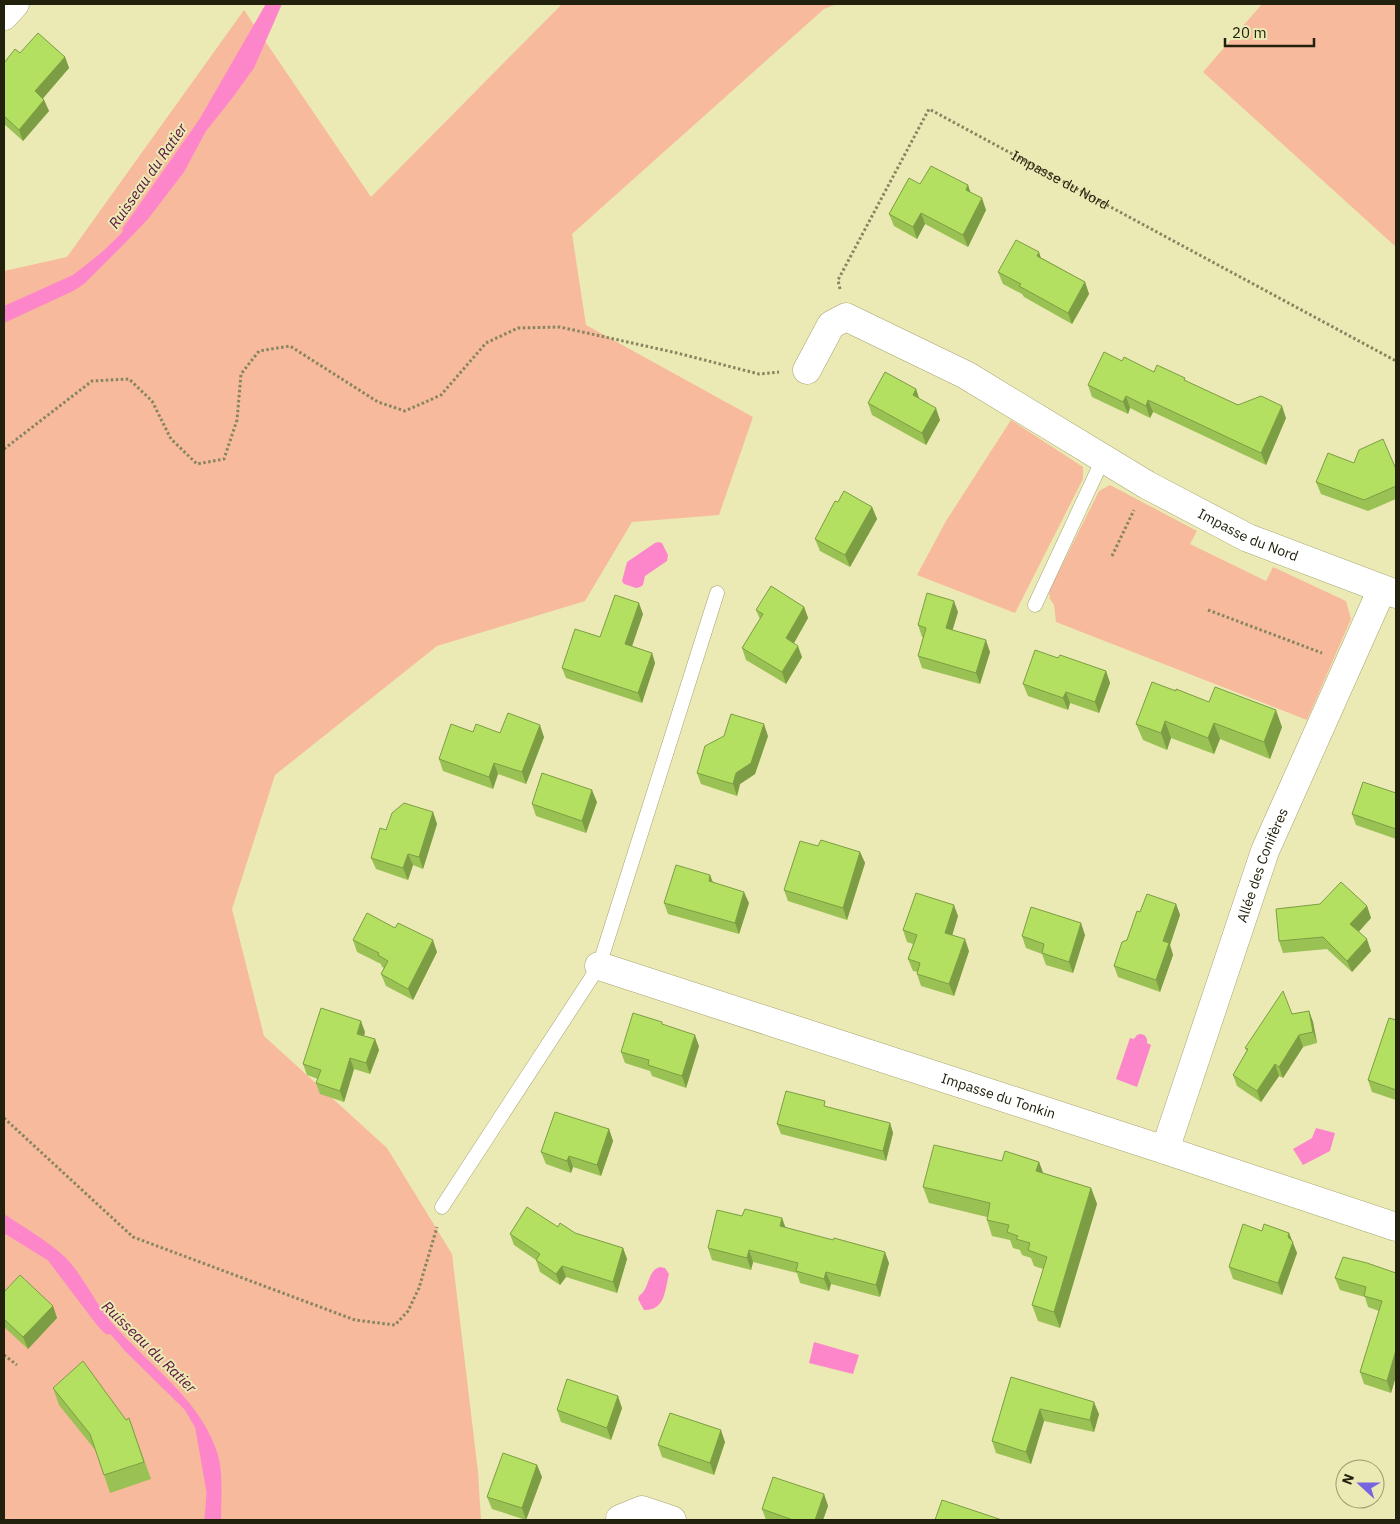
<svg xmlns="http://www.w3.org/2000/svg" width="1400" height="1524" viewBox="0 0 1400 1524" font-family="'IBM Plex Sans',sans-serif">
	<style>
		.green { fill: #f7ba9d }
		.water { fill: #fd86ca }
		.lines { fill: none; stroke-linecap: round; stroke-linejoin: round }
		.stream { stroke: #fd86ca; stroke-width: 9 }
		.service-casing { stroke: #a5a370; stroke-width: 15 }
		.minor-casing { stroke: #a5a370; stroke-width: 29 }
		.path { stroke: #868560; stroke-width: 3; stroke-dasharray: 2.5 2.5; stroke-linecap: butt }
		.service { stroke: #fff; stroke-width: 14 }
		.minor { stroke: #fff; stroke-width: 28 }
		.wall { fill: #9ac153 }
		.shaded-wall { fill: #7d9d44 }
		.building { fill: #b3e061; stroke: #7d9d44 }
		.labels { text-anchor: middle; stroke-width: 4; stroke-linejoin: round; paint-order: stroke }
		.street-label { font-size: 14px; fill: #22210d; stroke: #ebeab4 }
		.water-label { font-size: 15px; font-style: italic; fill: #5a1140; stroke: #ebeab4 }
	</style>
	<rect width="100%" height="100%" fill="#ebeab4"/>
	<g class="green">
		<polygon points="562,4 837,4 824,9 572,234 586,325 753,417 719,515 632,522 585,601 437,646 275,775 232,909 264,1036 387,1148 452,1254 478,1472 481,1520 4,1520 4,271 67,257 244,10 371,197"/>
		<polygon points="1262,4 1396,4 1396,247 1203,72"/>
		<polygon points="1011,420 1083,467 1083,479 1015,613 917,575 946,521"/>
		<polygon points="1110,485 1197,531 1190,544 1266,581 1273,567 1346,601 1351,619 1307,720 1056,622 1054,605 1050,599 1049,591 1099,491"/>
	</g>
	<g class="water">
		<polygon points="272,4 282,4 254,68 230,101 206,131 184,172 148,219 125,243 84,284 73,291 4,323 4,306 73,275 101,253 128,227 159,190 192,142 203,122 240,66"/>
		<polygon points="658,542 662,543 668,555 667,561 645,576 643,585 640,587 636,588 624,584 622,581 627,562 655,543"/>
		<path d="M1140,1034c5,0 8,4 7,9l4,2 -14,42 -21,-8 14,-41 4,1 3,-4z"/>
		<polygon points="1316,1128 1335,1133 1330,1151 1303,1165 1293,1149 1312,1138"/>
		<path d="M4,1214c21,14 44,27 62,44 18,19 29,45 46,65 35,41 85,73 104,126 8,22 5,47 5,71h-10l1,-47 -8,-30 -19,-33 -60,-59 -24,-28 -18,-26 -32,-40 -30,-24 -17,-10z"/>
		<path d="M660,1267l5,1 4,6c-4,16 -4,37 -25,36l-6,-11 1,-3c11,-7 8,-26 21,-29z"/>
		<polygon points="814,1342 859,1355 853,1374 809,1363"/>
	</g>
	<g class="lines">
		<g class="stream">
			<polyline points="127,230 203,122 271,4"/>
			<polyline points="4,1228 51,1257 101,1323 108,1330"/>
			<polyline points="200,1429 211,1492 209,1520"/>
		</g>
		<defs>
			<g id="service">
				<polyline points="1035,605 1103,459"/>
				<polyline points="442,1207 599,966 717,593"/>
			</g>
			<g id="minor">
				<polyline points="4,16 15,4"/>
				<path id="s2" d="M807,370l24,-45 15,-8 120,58 181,110 101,53 148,56"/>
				<path id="s3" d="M599,966l566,184 231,77"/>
				<path id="s4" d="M1165,1150l100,-299 117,-262"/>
				<polyline points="620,1520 620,1519 642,1510 672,1520"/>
			</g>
		</defs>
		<use href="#service" class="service-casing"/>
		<use href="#minor" class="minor-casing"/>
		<g class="path">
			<path id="s1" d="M840,289l-2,-9 91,-171 467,252"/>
			<polyline points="4,449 92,381 129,379 152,401 171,439 197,464 224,459 237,420 241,374 259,351 290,346 378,402 405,411 441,395 486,343 518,328 560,327 677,353 759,374 779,372"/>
			<polyline points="1112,556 1134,510"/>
			<polyline points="1208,610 1322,653"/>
			<polyline points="4,1118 133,1237 355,1320 395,1325 408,1311 419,1288 437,1227"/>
			<polyline points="4,1355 17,1365"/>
		</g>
		<use href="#service" class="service"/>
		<use href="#minor" class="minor"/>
	</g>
	<g class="wall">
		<polygon points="20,53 65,57 69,68 43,98 49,111 23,141 4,124 4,63"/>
		<polygon points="920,184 968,185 970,192 986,210 968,247 925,224 917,239 894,226 889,214"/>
		<polygon points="1042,258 1085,282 1089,294 1072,324 1024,297 1022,294 1003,284 998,272"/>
		<polygon points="1122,361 1154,372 1185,381 1238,405 1286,418 1266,465 1153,412 1150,418 1130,408 1128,414 1092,397 1088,385"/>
		<polygon points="916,389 919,399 940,420 926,445 872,415 868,403"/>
		<polygon points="1354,463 1396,469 1396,499 1368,511 1321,494 1316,482"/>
		<polygon points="838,502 872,507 877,519 850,567 820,551 815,539"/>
		<polygon points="804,607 808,618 794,643 802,657 786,684 746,660 742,648 760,619 756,610"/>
		<polygon points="958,612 952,630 990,652 980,684 922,668 918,656 923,637 922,637 918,625"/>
		<polygon points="643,614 632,646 652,653 655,663 642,703 566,678 562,668 600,637"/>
		<polygon points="1058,658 1106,671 1110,683 1099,713 1070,703 1068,710 1028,696 1023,684"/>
		<polygon points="1176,691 1282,727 1270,759 1220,739 1214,754 1171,738 1167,750 1143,740 1136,724"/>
		<polygon points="473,732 500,733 544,737 526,784 498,774 493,789 443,771 439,759"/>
		<polygon points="768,736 755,774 740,784 737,796 701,784 697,773"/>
		<polygon points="1396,793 1396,839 1356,825 1352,814"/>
		<polygon points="597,802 586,833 536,816 532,804"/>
		<polygon points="433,812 437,824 423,869 413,865 408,880 376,869 371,858 386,830"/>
		<polygon points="818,846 860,852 865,863 847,920 788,901 784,890"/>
		<polygon points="710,875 713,882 749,903 739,934 668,914 664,903"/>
		<polygon points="1176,904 1180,915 1170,945 1173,955 1160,992 1118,977 1114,966 1140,912"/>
		<polygon points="1367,906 1371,918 1358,932 1371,951 1352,972 1327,949 1283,953 1279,941"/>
		<polygon points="958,916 952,936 969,951 954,996 921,986 917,974 918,972 913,971 908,959 913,944 907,942 903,930"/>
		<polygon points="1085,935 1073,973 1046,965 1042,954 1026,948 1022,936"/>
		<polygon points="353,940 437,952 413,1000 386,986 381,974 384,968 382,967 381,964 357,952"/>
		<polygon points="1309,1011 1313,1022 1317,1043 1303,1047 1283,1078 1279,1076 1261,1102 1237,1086 1233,1075 1247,1051 1245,1048 1292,1014"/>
		<polygon points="1396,1020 1396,1100 1372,1092 1368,1080"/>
		<polygon points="663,1025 699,1046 686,1088 652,1076 650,1071 625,1063 621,1052"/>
		<polygon points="365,1032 364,1036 375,1039 379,1050 370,1074 354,1069 344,1102 320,1094 316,1083 318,1079 307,1075 303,1064"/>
		<polygon points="890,1123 893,1133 886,1161 781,1134 777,1124"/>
		<polygon points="609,1129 613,1141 601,1176 573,1167 571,1173 546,1164 541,1152"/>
		<polygon points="1002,1161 1039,1162 1043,1173 1091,1188 1097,1204 1060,1328 1038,1321 1032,1305 1043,1269 1034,1266 1031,1258 1022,1255 1020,1250 1013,1248 1010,1240 992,1236 987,1220 987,1217 929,1203 923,1187"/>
		<polygon points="742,1216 782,1218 786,1228 889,1263 880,1297 831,1284 829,1291 800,1283 797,1273 753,1262 751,1270 712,1260 708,1248"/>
		<polygon points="558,1227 575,1233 623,1248 627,1259 617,1293 566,1277 560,1285 540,1272 536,1260 514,1245 510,1234"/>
		<polygon points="1262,1231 1289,1233 1297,1253 1282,1295 1233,1279 1229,1267"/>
		<polygon points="1396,1273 1396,1376 1391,1393 1364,1384 1360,1372 1379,1311 1368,1307 1365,1297 1340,1290 1335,1278"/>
		<polygon points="4,1292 53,1306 57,1318 28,1349 4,1327"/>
		<polygon points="1011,1377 1099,1414 1094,1432 1044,1421 1031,1464 996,1453 992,1441"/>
		<polygon points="53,1388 126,1420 129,1418 151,1479 110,1493 96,1451 59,1405"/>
		<polygon points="622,1408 611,1440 561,1422 557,1410"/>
		<polygon points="725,1442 714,1475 662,1457 658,1445"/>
		<polygon points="537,1465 542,1477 526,1520 492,1509 487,1497"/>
		<polygon points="824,1494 828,1506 823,1520 766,1520 762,1509"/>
	</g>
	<g class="shaded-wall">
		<polygon points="65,57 69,68 39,103 35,91"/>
		<polygon points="44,100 49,111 23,141 19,130"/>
		<polygon points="968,185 972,197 966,190"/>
		<polygon points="982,198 986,210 968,247 963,235"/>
		<polygon points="921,213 925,224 917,239 913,227"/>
		<polygon points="1039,252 1043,264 1037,256"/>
		<polygon points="1085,282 1089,294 1072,324 1068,313"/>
		<polygon points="916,389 920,401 913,395"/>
		<polygon points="1126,396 1130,408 1128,414 1123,402"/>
		<polygon points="1148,400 1153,412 1150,418 1146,406"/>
		<polygon points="1282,406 1286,418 1266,465 1261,453"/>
		<polygon points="936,408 940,420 926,445 922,433"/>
		<polygon points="872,507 877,519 850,567 845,555"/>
		<polygon points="954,601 958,612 950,639 946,628"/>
		<polygon points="639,603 643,614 629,655 625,644"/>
		<polygon points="804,607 808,618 790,650 786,638"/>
		<polygon points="986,640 990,652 980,684 976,673"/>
		<polygon points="798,646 802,657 786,684 782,672"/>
		<polygon points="652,653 655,663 642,703 638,693"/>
		<polygon points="1106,671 1110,683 1099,713 1095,702"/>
		<polygon points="1066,692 1070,703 1068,710 1063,698"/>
		<polygon points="1276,710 1282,727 1270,759 1264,742"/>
		<polygon points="1165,721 1171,738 1167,750 1161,733"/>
		<polygon points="1214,723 1220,739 1214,754 1208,738"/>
		<polygon points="764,724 768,736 755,774 740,784 737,796 733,784 736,773"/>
		<polygon points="540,725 544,737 526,784 522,772"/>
		<polygon points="494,763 498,774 493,789 489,777"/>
		<polygon points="592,790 597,802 586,833 582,821"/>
		<polygon points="433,812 437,824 423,869 419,857"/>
		<polygon points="860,852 865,863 847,920 843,908"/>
		<polygon points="408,854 413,865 408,880 403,868"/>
		<polygon points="710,875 714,887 709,881"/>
		<polygon points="744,892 749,903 739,934 735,923"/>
		<polygon points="1176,904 1180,915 1170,945 1173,955 1160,992 1156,980 1163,941"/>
		<polygon points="954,905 958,916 949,945 945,933"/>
		<polygon points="1367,906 1371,918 1355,936 1350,924"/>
		<polygon points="1081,923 1085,935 1073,973 1069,962"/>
		<polygon points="965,939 969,951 954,996 949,984"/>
		<polygon points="1367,939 1371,951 1352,972 1347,961"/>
		<polygon points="433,940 437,952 413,1000 408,989"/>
		<polygon points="1309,1011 1313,1022 1317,1043 1313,1032"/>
		<polygon points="361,1021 365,1032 361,1045 357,1034"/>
		<polygon points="695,1035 699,1046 686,1088 682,1076"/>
		<polygon points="1299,1035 1303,1047 1283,1078 1279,1067"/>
		<polygon points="375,1039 379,1050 370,1074 366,1063"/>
		<polygon points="350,1058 354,1069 344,1102 340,1091"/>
		<polygon points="1275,1064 1279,1076 1261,1102 1257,1091"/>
		<polygon points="890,1123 893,1133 886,1161 883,1151"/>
		<polygon points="609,1129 613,1141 601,1176 597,1165"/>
		<polygon points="569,1156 573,1167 571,1173 567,1161"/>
		<polygon points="1039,1162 1045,1178 1036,1171"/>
		<polygon points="1091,1188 1097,1204 1060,1328 1054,1312"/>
		<polygon points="782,1218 786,1230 780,1226"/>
		<polygon points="1289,1233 1297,1253 1282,1295 1278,1283 1288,1237"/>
		<polygon points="623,1248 627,1259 617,1293 613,1282"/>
		<polygon points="749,1250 753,1262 751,1270 747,1258"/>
		<polygon points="885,1252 889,1263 880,1297 876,1285"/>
		<polygon points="562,1266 566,1277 560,1285 556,1274"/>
		<polygon points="826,1272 831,1284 829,1291 824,1279"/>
		<polygon points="53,1306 57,1318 28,1349 23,1337"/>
		<polygon points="1396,1350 1396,1376 1391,1393 1387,1381"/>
		<polygon points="618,1396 622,1408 611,1440 607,1428"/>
		<polygon points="1094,1402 1099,1414 1094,1432 1090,1420"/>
		<polygon points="1040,1409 1044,1421 1031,1464 1026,1452"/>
		<polygon points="721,1430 725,1442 714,1475 710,1463"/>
		<polygon points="537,1465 542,1477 526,1520 522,1508"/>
		<polygon points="824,1494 828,1506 823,1520 815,1520"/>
	</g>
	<g class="building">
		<polygon points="38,33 65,57 35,91 44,100 19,130 4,116 4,63 15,49 20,53"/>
		<polygon points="931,166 968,185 966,190 982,198 963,235 921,213 913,227 889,214 909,178 920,184"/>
		<polygon points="1016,240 1039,252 1037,256 1085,282 1068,313 1019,286 1021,284 998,272"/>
		<polygon points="1104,352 1122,361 1124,357 1154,372 1157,365 1185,378 1184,380 1238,405 1261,396 1282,406 1261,453 1148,400 1146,406 1126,396 1123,402 1088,385"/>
		<polygon points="885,372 916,389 913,395 936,408 922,433 868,403"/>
		<polygon points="1383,439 1396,469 1396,486 1364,500 1316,482 1328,453 1354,463 1359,450"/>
		<polygon points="844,491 872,507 845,555 815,539 835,501 838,502"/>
		<polygon points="771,586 804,607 786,638 798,646 782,672 742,648 763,614 756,610"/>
		<polygon points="927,593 954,601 946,628 986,640 976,673 918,656 926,628 918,625"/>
		<polygon points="615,595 639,603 625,644 652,653 638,693 562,668 575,629 600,637"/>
		<polygon points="1035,650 1058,658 1060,655 1106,671 1095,702 1066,692 1063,698 1023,684"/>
		<polygon points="1152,682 1176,691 1176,689 1209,702 1215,687 1276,710 1264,742 1214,723 1208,738 1165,721 1161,733 1136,724"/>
		<polygon points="508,713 540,725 522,772 494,763 489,777 439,759 451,724 473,732 476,724 500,733"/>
		<polygon points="731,714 764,724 751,763 736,773 733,784 697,773 705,746 724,736"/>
		<polygon points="542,773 592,790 582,821 532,804"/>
		<polygon points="1363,782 1396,793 1396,829 1352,814"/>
		<polygon points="404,803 433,812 419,857 408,854 403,868 371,858 380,828 386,830 392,813"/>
		<polygon points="821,840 860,852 843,908 784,890 800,841 818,846"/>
		<polygon points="676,865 710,875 709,881 744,892 735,923 664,903"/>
		<polygon points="1341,882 1367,906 1350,924 1367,939 1347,961 1323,937 1279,941 1276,909 1320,904"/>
		<polygon points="916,893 954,905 945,933 965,939 949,984 917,974 920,963 908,959 917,935 903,930"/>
		<polygon points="1147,894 1176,904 1163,941 1169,943 1156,980 1114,966 1122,942 1127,940 1137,911 1140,912"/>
		<polygon points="1031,907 1081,923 1069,962 1042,953 1044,944 1022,936"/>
		<polygon points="367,913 395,928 398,923 433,940 408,989 381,974 388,961 378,955 379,953 353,940"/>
		<polygon points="1283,991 1292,1014 1309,1011 1313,1032 1299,1035 1279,1067 1275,1064 1257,1091 1233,1075 1248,1049 1245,1048"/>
		<polygon points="321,1008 361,1021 357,1034 375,1039 366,1063 350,1058 340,1091 316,1083 321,1070 303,1064"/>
		<polygon points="633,1013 662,1022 662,1024 695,1035 682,1076 648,1065 649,1060 621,1052"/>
		<polygon points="1389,1018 1396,1020 1396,1090 1368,1080"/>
		<polygon points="786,1091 825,1101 824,1106 890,1123 883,1151 777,1124"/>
		<polygon points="555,1112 609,1129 597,1165 569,1156 567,1161 541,1152"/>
		<polygon points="934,1145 1002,1161 1005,1151 1039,1162 1036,1171 1091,1188 1054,1312 1032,1305 1047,1257 1028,1250 1030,1243 1016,1239 1018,1236 1007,1232 1009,1225 987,1220 990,1203 923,1187"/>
		<polygon points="527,1207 558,1227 560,1223 575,1233 623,1248 613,1282 562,1266 556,1274 536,1260 540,1254 510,1234"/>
		<polygon points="745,1209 782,1218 780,1226 833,1240 834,1238 885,1252 876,1285 826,1272 824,1279 796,1271 798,1263 749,1250 747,1258 708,1248 717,1210 742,1216"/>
		<polygon points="1243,1224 1262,1231 1264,1224 1289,1233 1288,1237 1293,1242 1278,1283 1229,1267"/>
		<polygon points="1343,1257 1367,1263 1396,1273 1396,1350 1387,1381 1360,1372 1382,1301 1364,1296 1366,1287 1335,1278"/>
		<polygon points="20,1275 53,1306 23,1337 4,1319 4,1292"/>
		<polygon points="83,1361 126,1420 129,1418 144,1462 104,1475 90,1434 53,1388"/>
		<polygon points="1011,1377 1094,1402 1090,1420 1040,1409 1026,1452 992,1441"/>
		<polygon points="567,1379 618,1396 607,1428 557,1410"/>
		<polygon points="670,1413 721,1430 710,1463 658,1445"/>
		<polygon points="503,1453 537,1465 522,1508 487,1497"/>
		<polygon points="773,1477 824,1494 815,1520 793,1520 762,1509"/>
		<polygon points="942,1500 1002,1520 935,1520"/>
	</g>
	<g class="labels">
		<g class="street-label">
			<text dy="5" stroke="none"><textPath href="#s1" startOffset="352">Impasse du Nord</textPath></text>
			<text dy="5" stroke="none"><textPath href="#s2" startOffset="526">Impasse du Nord</textPath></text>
			<text dy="5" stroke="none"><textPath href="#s4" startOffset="301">Allée des Conifères</textPath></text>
			<text dy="5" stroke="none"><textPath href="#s3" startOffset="420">Impasse du Tonkin</textPath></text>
		</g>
		<g class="water-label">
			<text transform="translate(148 176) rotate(-55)" y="5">Ruisseau du Ratier</text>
			<text transform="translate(149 1347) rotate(44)" y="5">Ruisseau du Ratier</text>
		</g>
	</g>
	<rect width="1400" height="1524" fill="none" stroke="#22210d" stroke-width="10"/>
	<g transform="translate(1360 1484) rotate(291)"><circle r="24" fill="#ebeab4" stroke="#9b9a71"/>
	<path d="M0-4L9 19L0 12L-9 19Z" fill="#7765e0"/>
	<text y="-8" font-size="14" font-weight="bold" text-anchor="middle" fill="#22210d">N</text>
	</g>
	<path d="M1225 38v8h89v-8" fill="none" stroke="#22210d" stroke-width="2.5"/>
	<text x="1232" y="38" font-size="15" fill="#22210d" stroke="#ebeab4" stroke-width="4" paint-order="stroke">20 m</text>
</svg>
